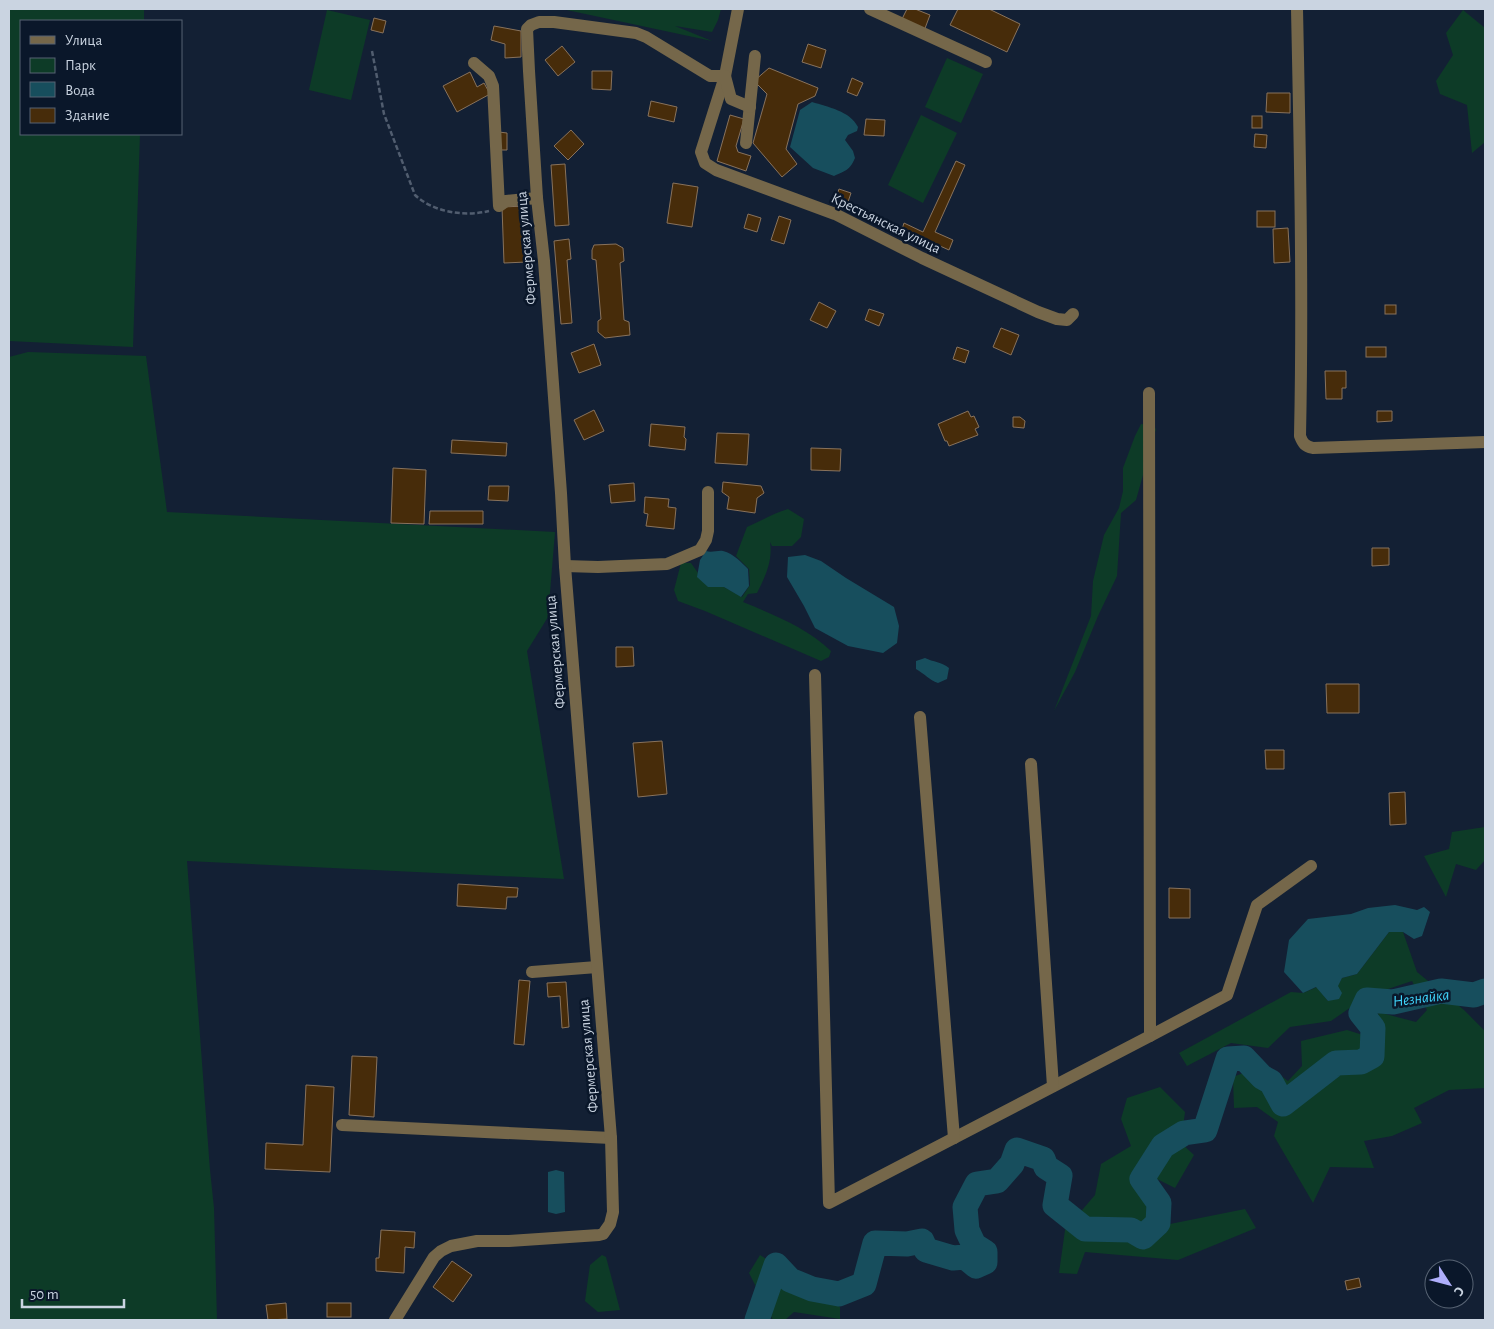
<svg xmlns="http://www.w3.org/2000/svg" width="1494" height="1329" viewBox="0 0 1494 1329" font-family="'Alegreya Sans',sans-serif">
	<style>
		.green { fill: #0d3b27 }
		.water { fill: #174e5d }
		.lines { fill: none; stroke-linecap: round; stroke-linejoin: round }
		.river { stroke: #174e5d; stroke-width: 25 }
		.building { fill: #472c0a; stroke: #88725c }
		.path { stroke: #515d6f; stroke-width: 2.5; stroke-dasharray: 5 2.5; stroke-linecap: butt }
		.minor { stroke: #75674a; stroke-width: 12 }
		.labels { text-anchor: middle; stroke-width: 5; stroke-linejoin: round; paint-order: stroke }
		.street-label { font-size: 15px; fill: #cad4e1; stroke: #0a172a }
		.water-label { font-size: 16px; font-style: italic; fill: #41d6fd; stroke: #0a172a }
	</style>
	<rect width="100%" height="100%" fill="#132034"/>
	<g class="green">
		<polygon points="9,9 144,9 144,21 21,21 21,134 140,134 133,347 9,341"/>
		<polygon points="562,9 721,9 718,20 712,32 675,26 712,41"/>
		<polygon points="327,10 370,20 351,100 309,90"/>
		<polygon points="1463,10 1485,28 1485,142 1472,153 1467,105 1440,94 1436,81 1453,55 1446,33"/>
		<polygon points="947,58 983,74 961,123 925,107"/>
		<polygon points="921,115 957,133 923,203 888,185"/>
		<polygon points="28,352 146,356 167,512 555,532 548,617 527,651 564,879 187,861 210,1170 214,1208 217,1320 9,1320 9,357"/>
		<polygon points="1141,424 1152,425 1156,429 1136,500 1121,513 1117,576 1098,616 1075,672 1054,711 1091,616 1093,581 1104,535 1119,508 1123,491 1123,468 1135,436"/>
		<path d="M788,509l16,10 -3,18 -9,9h-20l-2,-4c3,19 -5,35 -13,51l-9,1 -5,8c31,13 63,25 88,49l-2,6 -8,4 -116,-50 -27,-10 -4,-11 7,-27h10l17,24h16l18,10 8,-12 -1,-16 -13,-13 11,-29c14,-6 27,-14 41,-18z"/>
		<polygon points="1485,827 1485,860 1476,870 1456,864 1446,897 1424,856 1449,849 1452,832"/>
		<polygon points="1389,932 1403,932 1417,972 1464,1010 1485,1031 1485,1088 1449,1090 1414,1108 1422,1123 1392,1136 1364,1141 1374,1168 1330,1167 1313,1203 1274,1136 1278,1122 1257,1107 1234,1108 1233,1077 1265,1064 1288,1081 1302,1066 1301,1041 1347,1030 1382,1041 1378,1012 1416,1022 1427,1010 1412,981 1367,996 1331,1021 1290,1027 1268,1048 1231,1043 1187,1066 1179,1053 1291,992 1303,993 1317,987 1328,1001 1342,978 1357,974"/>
		<polygon points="1160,1087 1185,1112 1181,1143 1194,1155 1175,1188 1157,1179 1170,1224 1245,1209 1256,1228 1178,1260 1085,1252 1077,1274 1059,1273 1065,1230 1095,1195 1101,1164 1131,1146 1121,1119 1127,1098"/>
		<polygon points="602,1255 606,1257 620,1310 598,1312 585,1301 590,1265"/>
		<polygon points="760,1255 840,1307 840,1319 794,1312 785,1320 773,1320 749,1273"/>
	</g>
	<g class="water">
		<path d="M812,102c16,5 38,9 46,25l-1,4 -9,4 -3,5 8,11 2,7c-5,12 -10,13 -21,18l-21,-8 -23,-21 10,-37z"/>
		<path d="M706,551c6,2 12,-1 17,0 11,3 18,11 25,18l1,17 -8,11 -17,-10h-16l-11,-10 3,-17z"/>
		<polygon points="805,555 821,561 846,578 894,607 899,626 897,643 883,653 848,646 815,628 804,606 787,577 788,557"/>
		<path d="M925,658c8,4 17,4 24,10l-2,11 -9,4c-9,-3 -13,-9 -22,-14v-8z"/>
		<polygon points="1395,905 1417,910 1424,907 1430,912 1422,936 1414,939 1403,932 1389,932 1357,974 1342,978 1338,986 1342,993 1339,999 1328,1001 1316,987 1303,993 1284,972 1289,940 1308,919 1351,914 1368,908"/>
		<polygon points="556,1170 564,1172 565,1212 556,1214 548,1212 548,1172"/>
	</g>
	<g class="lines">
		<polyline class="river" points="757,1320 776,1265 790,1280 812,1289 839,1294 864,1284 875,1243 907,1244 922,1241 926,1250 953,1258 965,1257 976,1266 985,1262 985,1252 974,1245 967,1230 965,1207 977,1184 997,1181 1012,1164 1017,1150 1043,1159 1046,1167 1060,1176 1055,1205 1085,1229 1131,1230 1143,1237 1158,1223 1159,1203 1142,1179 1163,1146 1184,1133 1205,1130 1228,1059 1244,1058 1262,1077 1271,1082 1283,1104 1336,1063 1361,1062 1372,1056 1373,1028 1361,1013 1367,1000 1393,1002 1441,991 1474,995 1485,991"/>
	</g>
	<g class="building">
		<polygon points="907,9 915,9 930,15 924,31 901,21"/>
		<polygon points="958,9 989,9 1020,24 1007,52 950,25"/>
		<polygon points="374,18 386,21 383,33 371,30"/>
		<polygon points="494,26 521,31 521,57 505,58 505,44 491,40"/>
		<polygon points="808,44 826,50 821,68 802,62"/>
		<polygon points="562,46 575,62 558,76 545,60"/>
		<polygon points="769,68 818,88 815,96 798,104 786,149 797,164 782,177 753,143 767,94 754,81"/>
		<polygon points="592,71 612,71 611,90 592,89"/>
		<polygon points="470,72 477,87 484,83 490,94 457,112 443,86"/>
		<polygon points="852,78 863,83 857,96 847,92"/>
		<polygon points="1267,93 1290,93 1290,113 1266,112"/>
		<polygon points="651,101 677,107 674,122 648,116"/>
		<polygon points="730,115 744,119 736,146 738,152 751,156 746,171 717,161"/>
		<rect x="1252" y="116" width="10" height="12"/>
		<polygon points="866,119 885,120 884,136 864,135"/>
		<polygon points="571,130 584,144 568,160 554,146"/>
		<polygon points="499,132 507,133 507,150 499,150"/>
		<polygon points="1255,134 1267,135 1266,148 1254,147"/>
		<polygon points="956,161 965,165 935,232 953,240 949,250 902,229 904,223 923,232"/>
		<polygon points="565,164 569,225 555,226 551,165"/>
		<polygon points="673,183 698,187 692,227 667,223"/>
		<polygon points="839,189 851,193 848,202 836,198"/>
		<polygon points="525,206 527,262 504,263 502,207"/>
		<rect x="1257" y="211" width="18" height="16"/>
		<polygon points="748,214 761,218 757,232 744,228"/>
		<polygon points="779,216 791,220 784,244 771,240"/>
		<polygon points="1288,228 1290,262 1274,263 1273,229"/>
		<polygon points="569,239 571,259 567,260 572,323 561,324 554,241"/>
		<polygon points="616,244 623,248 624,261 620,263 624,320 629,322 630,335 605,338 598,332 598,321 601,319 596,260 592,259 592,250 594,245"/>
		<polygon points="819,302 836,311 827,328 810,320"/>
		<rect x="1385" y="305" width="11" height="9"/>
		<polygon points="869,309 884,314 879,326 865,320"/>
		<polygon points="1001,328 1019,335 1011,355 993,347"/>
		<polygon points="594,344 601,365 579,373 571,353"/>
		<polygon points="957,347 969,351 965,363 953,359"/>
		<rect x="1366" y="347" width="20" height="10"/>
		<polygon points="1325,371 1346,371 1346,388 1342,388 1342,399 1326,399"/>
		<polygon points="594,410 604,431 584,440 574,420"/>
		<polygon points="968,411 971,417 974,416 979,427 975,429 978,435 949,446 947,441 945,441 938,424"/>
		<polygon points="1377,411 1392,411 1392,421 1377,422"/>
		<polygon points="1013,417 1020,417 1025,421 1024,428 1013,427"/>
		<polygon points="651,424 685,427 684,437 686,439 685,450 649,446"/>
		<polygon points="717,433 749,434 747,465 715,463"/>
		<polygon points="452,440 507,443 506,456 451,453"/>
		<polygon points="811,448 841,449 840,471 811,470"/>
		<polygon points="393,468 426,470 424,524 391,523"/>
		<polygon points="723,482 761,486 764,493 757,498 755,513 727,509 729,497 722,492"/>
		<polygon points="634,483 635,501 611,503 609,485"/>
		<polygon points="489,486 509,486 508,501 488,500"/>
		<polygon points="645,497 669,499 668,507 676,508 674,529 646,526 648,514 644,513"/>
		<polygon points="430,511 483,511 483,524 429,524"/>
		<polygon points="1372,548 1389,548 1389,565 1372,566"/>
		<polygon points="616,647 633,647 634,666 616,667"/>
		<polygon points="1326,684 1359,684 1359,713 1327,713"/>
		<polygon points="662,741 667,794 638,797 633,743"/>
		<polygon points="1265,750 1284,750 1284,769 1266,769"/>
		<polygon points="1405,792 1406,824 1390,825 1389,793"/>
		<polygon points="458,884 518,888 517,897 507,897 506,909 457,906"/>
		<polygon points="1169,888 1190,889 1190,918 1169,918"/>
		<polygon points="519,980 530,981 524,1045 514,1044"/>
		<polygon points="566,982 569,1027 562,1028 560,996 548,997 547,983"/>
		<polygon points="352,1056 377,1057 374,1117 349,1115"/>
		<polygon points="306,1085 334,1087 330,1172 265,1169 266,1143 303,1145"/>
		<polygon points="381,1230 415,1232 414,1248 405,1247 404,1273 376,1271 376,1258 379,1258"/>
		<polygon points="452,1261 472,1275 453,1302 433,1287"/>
		<polygon points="1359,1278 1361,1287 1347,1290 1345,1281"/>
		<polygon points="286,1303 287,1319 268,1320 266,1305"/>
		<rect x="327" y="1303" width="24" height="14"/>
	</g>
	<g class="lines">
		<path class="path" d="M372,51l12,63 31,81c18,17 49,22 74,16"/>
		<g class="minor">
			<polyline points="738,9 725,76 701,152 705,163 716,170 835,214 922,258 1038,312 1057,319 1067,320 1073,314"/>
			<polyline points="870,9 986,62"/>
			<path d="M1297,9c3,142 6,285 3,427 3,8 5,10 13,12l172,-6"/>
			<polyline points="474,63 489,76 493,86 499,206 506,201 537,198"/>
			<polyline points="746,143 755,56"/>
			<polyline points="1149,393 1150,1036 1227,995 1257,905 1311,866"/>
			<polyline points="565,566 598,567 667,564 700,550 706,540 708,531 708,492"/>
			<polyline points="815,675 829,1203 1150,1036"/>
			<polyline points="920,717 954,1138"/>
			<polyline points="1031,764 1053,1086"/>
			<polyline points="532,972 597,967"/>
			<polyline points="342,1125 611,1138"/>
			<polyline points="395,1320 434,1257 441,1251 451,1246 477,1241 509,1241 599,1235 603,1234 610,1224 613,1212 611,1138 565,566 561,493 544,261 537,198 529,71 527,29 531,25 539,22 554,22 636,33 646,37 710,76 725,76 731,99 750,107"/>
		</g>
	</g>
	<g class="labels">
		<g class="street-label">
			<text transform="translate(886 223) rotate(26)" y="5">Крестьянская улица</text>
			<text transform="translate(526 248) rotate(-95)" y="5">Фермерская улица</text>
			<text transform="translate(555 652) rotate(-95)" y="5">Фермерская улица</text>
			<text transform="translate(588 1056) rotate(-95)" y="5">Фермерская улица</text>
		</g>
		<g class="water-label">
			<text transform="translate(1421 997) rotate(-7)" y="6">Незнайка</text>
		</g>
	</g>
	<rect width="1494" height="1329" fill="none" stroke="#cad4e1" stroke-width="20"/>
	<rect x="20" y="20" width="162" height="115" fill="#0a172a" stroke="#576373"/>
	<rect x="30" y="36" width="25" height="8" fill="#75674a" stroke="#576373"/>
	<text x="65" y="45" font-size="15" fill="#cad4e1">Улица</text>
	<rect x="30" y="58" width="25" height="15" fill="#0d3b27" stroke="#576373"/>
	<text x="65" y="70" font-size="15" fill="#cad4e1">Парк</text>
	<rect x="30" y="82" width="25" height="15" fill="#174e5d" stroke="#576373"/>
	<text x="65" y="95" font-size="15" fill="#cad4e1">Вода</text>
	<rect x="30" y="108" width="25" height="15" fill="#472c0a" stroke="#576373"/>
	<text x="65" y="120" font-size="15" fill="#cad4e1">Здание</text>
	<g transform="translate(1449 1284) rotate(126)"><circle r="24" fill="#0a172a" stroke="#576373"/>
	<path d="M0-4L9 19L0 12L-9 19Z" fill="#aeaefb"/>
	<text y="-8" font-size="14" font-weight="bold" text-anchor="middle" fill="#cad4e1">С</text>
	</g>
	<path d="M22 1299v8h102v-8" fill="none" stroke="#cad4e1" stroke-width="2.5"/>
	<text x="30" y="1299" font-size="15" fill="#cad4e1" stroke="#0a172a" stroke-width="4" paint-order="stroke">50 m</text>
</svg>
